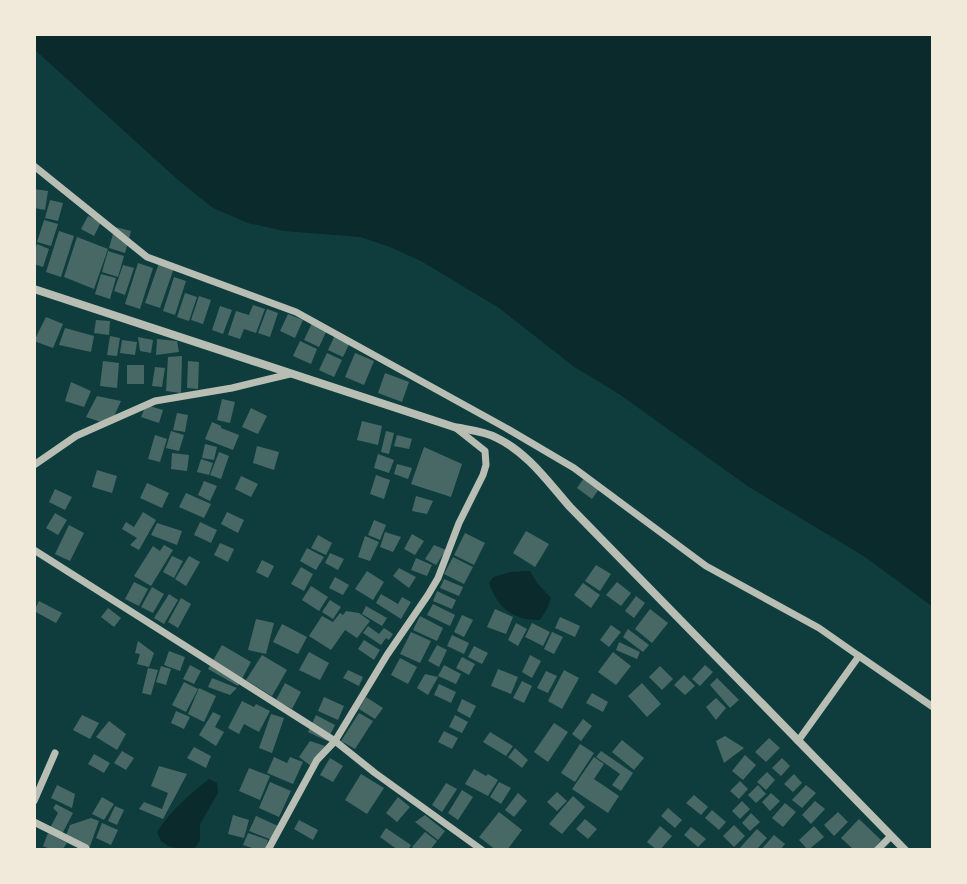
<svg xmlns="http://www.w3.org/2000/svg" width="967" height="884" viewBox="0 0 967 884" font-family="Lora,serif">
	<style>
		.water { fill: #0a2a2b }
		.building { fill: #486865 }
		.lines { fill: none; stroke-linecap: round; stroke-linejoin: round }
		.minor { stroke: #b8beb3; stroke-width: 7 }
		.tertiary { stroke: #b8beb3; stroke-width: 8 }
	</style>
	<rect width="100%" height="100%" fill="#0f3d3e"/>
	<g class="water">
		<polygon points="34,34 933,34 933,607 865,557 749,487 619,394 573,366 499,308 421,261 390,247 360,237 284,231 248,223 213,208 178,180 34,49"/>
		<path d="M530,571l7,12 14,15 -4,11 -7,11c-27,0 -42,-11 -51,-37l4,-6 18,-5z"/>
		<path d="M209,779l8,4 1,10 -18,31v16l-4,7 -6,3 -20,-3 -9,-6 -4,-9c14,-22 32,-37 52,-53z"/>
	</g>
	<g class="building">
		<polygon points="34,189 48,191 45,210 34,208"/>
		<polygon points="50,200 63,203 58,221 45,218"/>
		<polygon points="88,216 101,222 94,236 81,229"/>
		<polygon points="44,220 58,224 51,246 37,242"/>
		<polygon points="115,227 131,231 125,253 109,248"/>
		<polygon points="59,231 74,236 61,277 46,272"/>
		<polygon points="77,237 108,249 94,289 64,277"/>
		<polygon points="37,244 49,249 43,267 34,264 34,253"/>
		<polygon points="108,251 124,256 118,277 102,272"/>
		<polygon points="138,263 153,268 140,309 125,304"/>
		<polygon points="159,263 174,268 160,308 145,303"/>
		<polygon points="123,265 134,268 125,295 114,291"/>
		<polygon points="101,274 116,278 110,299 95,294"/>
		<polygon points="174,277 186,281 175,315 163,311"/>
		<polygon points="185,293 197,297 189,321 177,317"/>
		<polygon points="199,296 211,300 203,324 191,320"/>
		<polygon points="253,305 265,309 256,333 244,329 240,339 228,335 236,311 249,315"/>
		<polygon points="220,306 232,310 223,334 212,330"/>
		<polygon points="267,309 278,313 270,337 258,333"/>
		<polygon points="288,314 303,320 295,338 280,331"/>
		<polygon points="46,317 63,324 53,348 34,341"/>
		<polygon points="96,320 110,321 109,335 94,333"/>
		<polygon points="312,323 327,330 319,347 304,340"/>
		<polygon points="65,328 94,336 91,352 59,345"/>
		<polygon points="336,333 351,340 343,357 328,350"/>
		<polygon points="110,336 120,338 117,356 107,355"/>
		<polygon points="138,337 153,340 151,353 140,351"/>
		<polygon points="157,339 177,341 179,352 156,355"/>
		<polygon points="122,340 137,342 135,355 120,353"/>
		<polygon points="300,341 317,349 311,364 293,356"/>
		<polygon points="327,353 342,360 334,377 319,370"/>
		<polygon points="355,353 374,361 364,385 345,377"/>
		<polygon points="182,356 181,393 166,391 168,357"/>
		<polygon points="103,361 119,363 117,388 100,386"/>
		<polygon points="188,361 199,362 198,389 187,388"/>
		<rect x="127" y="365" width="17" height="19"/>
		<polygon points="155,367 165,368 162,387 152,386"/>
		<polygon points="385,373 409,382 402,402 378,393"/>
		<polygon points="71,382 91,391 84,407 65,401"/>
		<polygon points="97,396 121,401 110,425 86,417"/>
		<polygon points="222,399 235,402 230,423 217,420"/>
		<polygon points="146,405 163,410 159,423 141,417"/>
		<polygon points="251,408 267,416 258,434 242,427"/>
		<polygon points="177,413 188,415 185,432 173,430"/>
		<polygon points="362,421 382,426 378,445 357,440"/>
		<polygon points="212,422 221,426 221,428 239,435 233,450 205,439"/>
		<polygon points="171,431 184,435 179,451 166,448"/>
		<polygon points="386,431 394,433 389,454 381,452"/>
		<polygon points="155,435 167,439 160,462 148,459"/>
		<polygon points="397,435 412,439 409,449 394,446"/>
		<polygon points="205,444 217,447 214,460 202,458"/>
		<polygon points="257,446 279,452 274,470 253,463"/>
		<polygon points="424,447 462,464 451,497 411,484"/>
		<polygon points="219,452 229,456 221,479 210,475"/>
		<polygon points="172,453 189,455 187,471 171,469"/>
		<polygon points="378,454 394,460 389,473 374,468"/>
		<polygon points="201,459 213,463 209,475 197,472"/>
		<polygon points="397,464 412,468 408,479 394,474"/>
		<polygon points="97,470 117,476 112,493 92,487"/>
		<polygon points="376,475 390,480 384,499 370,494"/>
		<polygon points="241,476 258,484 251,497 235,489"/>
		<polygon points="584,478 599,489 592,499 577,488"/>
		<polygon points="204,481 217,486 210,501 198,495"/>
		<polygon points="147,483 169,493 162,508 140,498"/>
		<polygon points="55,489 72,497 65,510 49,502"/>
		<polygon points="186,493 211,504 204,518 179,507"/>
		<polygon points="416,496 433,501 427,514 412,511"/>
		<polygon points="143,512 156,520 139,550 130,545 137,538 122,529 126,522 134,527"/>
		<polygon points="227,512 244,520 238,533 221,524"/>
		<polygon points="55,513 67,520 58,535 46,528"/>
		<polygon points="374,520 386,525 380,540 368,535"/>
		<polygon points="200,522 217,530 211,543 194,535"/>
		<polygon points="157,523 182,531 177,545 151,535"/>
		<polygon points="69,525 84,533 70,561 55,554"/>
		<polygon points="526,531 549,544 535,567 513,553"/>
		<polygon points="385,532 401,537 393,552 380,547"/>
		<polygon points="465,533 485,543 474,565 454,555"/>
		<polygon points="412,534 424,541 415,555 404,549"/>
		<polygon points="318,535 332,543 326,555 311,548"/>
		<polygon points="365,536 379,542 370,561 358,557"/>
		<polygon points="220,543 234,549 228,562 214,555"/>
		<polygon points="164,545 173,550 151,586 134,576 153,546 160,551"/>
		<polygon points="434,545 446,550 436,565 425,559"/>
		<polygon points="307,548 324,557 316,570 300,561"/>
		<polygon points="330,553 344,559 338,570 325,563"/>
		<polygon points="172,556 183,561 174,578 163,572"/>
		<polygon points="189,556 200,562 186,586 175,579"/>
		<polygon points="453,557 473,567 464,584 444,574"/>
		<polygon points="416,558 432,565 427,576 411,570"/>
		<polygon points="262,560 274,566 268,578 256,572"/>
		<polygon points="596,565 611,574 600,591 585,581"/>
		<polygon points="301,567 313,574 304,591 291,584"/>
		<polygon points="399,568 416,577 409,588 393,576"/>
		<polygon points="367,571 384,582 373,600 355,589"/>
		<polygon points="335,577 349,585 343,595 329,588"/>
		<polygon points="444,579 463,587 459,596 440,588"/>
		<polygon points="134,582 148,589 139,606 125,599"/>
		<polygon points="617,582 631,593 621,606 606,595"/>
		<polygon points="583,583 600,595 591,608 574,595"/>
		<polygon points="311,586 328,597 319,611 302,600"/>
		<polygon points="152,587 164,594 153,613 141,607"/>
		<polygon points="437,591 456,600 452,609 433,601"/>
		<polygon points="169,594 178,600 164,624 154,618"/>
		<polygon points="381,594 398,604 402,597 411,602 401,619 376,603"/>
		<polygon points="636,596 645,603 634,618 625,611"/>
		<polygon points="181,598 191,604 178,628 168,622"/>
		<polygon points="330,600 341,607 333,619 322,612"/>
		<polygon points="39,601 62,613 56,623 34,611"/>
		<polygon points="433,604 455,615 450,626 427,615"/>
		<polygon points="366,606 387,618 382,626 362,614"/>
		<polygon points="108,608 121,618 114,627 101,617"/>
		<polygon points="495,609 513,617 506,634 487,627"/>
		<polygon points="650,609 668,623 652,643 635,629"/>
		<polygon points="346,611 359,613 370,621 357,638 345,630 331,650 309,636 322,616 333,622 340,613 343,615"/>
		<polygon points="462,615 473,620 464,637 454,632"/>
		<polygon points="420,616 443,628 437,641 413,630"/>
		<polygon points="560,617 580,626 575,637 555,628"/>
		<polygon points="256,619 274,623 266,654 248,650"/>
		<polygon points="516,623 527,629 518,646 508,640"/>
		<polygon points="532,623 550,632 543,646 525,637"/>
		<polygon points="282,624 307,637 298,654 273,642"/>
		<polygon points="611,625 621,632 609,647 600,640"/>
		<polygon points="368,626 379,634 384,628 393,634 389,640 386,638 381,645 363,633"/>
		<polygon points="628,629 649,645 643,652 623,637"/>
		<polygon points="411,632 431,641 420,663 400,654"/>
		<polygon points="552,632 563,637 554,654 544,649"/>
		<polygon points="452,635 469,643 464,654 447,646"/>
		<polygon points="364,640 380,650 374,660 358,649"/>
		<polygon points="138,641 154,653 149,667 137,664 140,654 135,653"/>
		<polygon points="619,642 640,652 637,659 616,650"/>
		<polygon points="222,645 251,662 238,686 208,669"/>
		<polygon points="437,645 447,650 439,667 428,661"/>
		<polygon points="474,646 488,653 482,664 468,657"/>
		<polygon points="169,651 185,657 180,671 164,665"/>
		<polygon points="309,652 329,663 320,680 299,670"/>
		<polygon points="613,652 631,666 616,685 598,672"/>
		<polygon points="262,655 287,670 272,696 246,680"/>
		<polygon points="530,655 541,661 532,678 522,672"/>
		<polygon points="462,657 475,664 469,675 456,668"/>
		<polygon points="400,658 417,667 408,684 391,675"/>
		<polygon points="190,665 201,671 194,684 183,679"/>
		<polygon points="444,665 461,674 456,684 438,676"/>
		<polygon points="705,665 713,672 700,686 692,679"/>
		<polygon points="161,666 171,669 166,685 156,682"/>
		<polygon points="660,666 673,679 662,690 649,677"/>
		<polygon points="148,668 158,670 151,695 142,693"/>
		<polygon points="498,669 518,677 511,694 491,686"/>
		<polygon points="348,670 363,677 359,686 343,678"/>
		<polygon points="564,670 579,678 562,709 548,701"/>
		<polygon points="546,671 557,676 548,693 537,688"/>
		<polygon points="425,674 438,677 428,695 417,688"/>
		<polygon points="684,675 695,686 685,695 674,685"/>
		<polygon points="212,678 237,688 230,695 208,687"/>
		<polygon points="717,678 739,700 730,708 710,685"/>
		<polygon points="522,681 532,686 524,703 513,698"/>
		<polygon points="184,682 198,689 186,712 172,705"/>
		<polygon points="285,683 301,692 292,709 276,700"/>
		<polygon points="642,683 661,704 647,717 628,696"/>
		<polygon points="439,684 456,692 451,703 434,695"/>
		<polygon points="199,688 216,696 204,722 188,714"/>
		<polygon points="592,693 608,702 603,712 586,703"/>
		<polygon points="324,697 344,706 338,720 318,711"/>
		<polygon points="366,697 383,708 375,719 359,709"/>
		<polygon points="716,698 726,708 716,720 706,707"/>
		<polygon points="462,699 476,706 470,718 457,711"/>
		<polygon points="242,701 254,707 256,704 270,711 259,732 244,724 239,734 228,728"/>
		<polygon points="176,711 190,717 184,729 171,723"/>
		<polygon points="213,712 221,716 215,727 224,732 216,746 199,735"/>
		<polygon points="359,713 373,721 355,749 341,741"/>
		<polygon points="271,714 284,718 272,753 259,748"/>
		<polygon points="82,715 99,723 90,739 73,730"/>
		<polygon points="316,715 335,725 327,741 308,732"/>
		<polygon points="455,715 468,722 462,733 449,727"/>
		<polygon points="583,719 592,726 581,741 572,734"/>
		<polygon points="109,721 126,734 117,750 96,737"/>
		<polygon points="554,723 568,732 548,762 534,752"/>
		<polygon points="444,731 458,738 452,749 438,742"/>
		<polygon points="490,732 513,746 506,756 483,742"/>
		<polygon points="725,736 744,748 724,763 716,741"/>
		<polygon points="769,738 780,748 766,762 755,752"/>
		<polygon points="622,740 644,758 634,770 612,752"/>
		<polygon points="310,741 325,746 311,766 299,757"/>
		<polygon points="580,744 594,753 575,782 561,773"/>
		<polygon points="194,747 211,756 206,768 187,758"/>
		<polygon points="515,748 528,760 522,768 508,757"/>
		<polygon points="122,751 134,758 126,770 114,763"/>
		<polygon points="601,751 633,773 621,791 612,785 620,774 596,757"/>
		<polygon points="94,754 110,763 104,773 88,764"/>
		<polygon points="745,755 756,765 743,780 732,771"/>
		<polygon points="274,757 287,763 290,757 303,762 293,784 267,773"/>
		<polygon points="594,757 604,764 594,779 619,796 608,813 572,789"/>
		<polygon points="330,758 343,766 333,782 320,775"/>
		<polygon points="782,758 790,766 781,776 772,768"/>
		<polygon points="159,766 187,774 163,819 139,809 144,802 162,809 168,793 151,786"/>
		<polygon points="249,768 270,776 260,800 239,791"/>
		<polygon points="474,769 486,776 488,774 498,780 488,796 465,784"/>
		<polygon points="767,772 775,780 766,790 757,782"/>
		<polygon points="361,774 384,788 367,814 345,800"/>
		<polygon points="794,774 802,783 793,792 784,784"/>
		<polygon points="740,781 748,789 739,799 730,791"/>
		<polygon points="270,782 291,791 279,817 259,808"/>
		<polygon points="499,782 511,788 501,804 490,797"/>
		<polygon points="446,783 457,789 442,812 432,805"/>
		<polygon points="57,785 75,794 72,808 51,798"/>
		<polygon points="758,785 766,794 756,803 748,795"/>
		<polygon points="806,785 816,793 802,808 792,800"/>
		<polygon points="462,790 473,797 458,820 448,813"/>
		<polygon points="557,792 567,801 557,811 547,802"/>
		<polygon points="518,793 527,801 514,817 505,810"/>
		<polygon points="771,793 780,801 770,811 762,802"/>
		<polygon points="694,795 708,807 701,815 686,803"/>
		<polygon points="573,796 585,807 562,834 549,824"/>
		<polygon points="102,797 114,804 104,820 92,814"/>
		<polygon points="398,797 410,807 397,822 386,813"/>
		<polygon points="742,801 750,809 740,819 732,811"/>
		<polygon points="815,801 825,809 811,824 802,815"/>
		<polygon points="785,803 796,812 783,827 772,818"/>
		<polygon points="56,804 73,813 62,834 50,828 58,813 53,808"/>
		<polygon points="115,806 124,810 117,825 108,821"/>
		<polygon points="668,808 682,820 675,828 661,816"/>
		<polygon points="712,810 726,822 719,830 705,818"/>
		<polygon points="499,812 522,830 507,850 496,850 479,837"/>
		<polygon points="838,812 848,822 834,836 824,825"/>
		<polygon points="751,813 760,822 750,831 742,823"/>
		<polygon points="233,815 249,820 244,838 228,834"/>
		<polygon points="425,815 445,831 438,840 415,822"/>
		<polygon points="256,816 278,826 272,840 249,831"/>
		<polygon points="91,818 99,821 90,846 65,838 70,825"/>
		<polygon points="585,819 597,829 588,839 576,829"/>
		<polygon points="859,819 881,840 872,850 854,850 841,838"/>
		<polygon points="299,820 318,830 313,840 294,829"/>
		<polygon points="102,823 118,830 111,845 96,838"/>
		<polygon points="734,825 745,836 734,847 723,836"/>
		<polygon points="660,826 672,836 660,850 657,850 647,842"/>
		<polygon points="814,826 824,837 808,850 799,840"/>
		<polygon points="691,827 706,839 698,847 684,835"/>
		<polygon points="386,828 411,845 408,850 398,850 380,837"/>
		<polygon points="757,829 767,838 756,850 738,850"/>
		<polygon points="425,832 437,841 430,850 416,850 412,847"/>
		<polygon points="48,833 67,843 62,850 52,850 43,846"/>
		<polygon points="248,833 268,840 265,850 258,850 243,845"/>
		<polygon points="774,835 785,844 780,850 761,850"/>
	</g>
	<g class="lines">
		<g class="minor">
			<polyline points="34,166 147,257 296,312 506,428 574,468 706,566 819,628 859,656"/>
			<polyline points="34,465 76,436 155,401 232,388 290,374"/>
			<polyline points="34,550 335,741 375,773 482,850"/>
			<polyline points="798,741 859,656 933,707"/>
			<polyline points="34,801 55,753"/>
			<polyline points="34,822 86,848 85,850"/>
			<polyline points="268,850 317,760 335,741 387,655 428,595 438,578 459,523 483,475 486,465 485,451 456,428"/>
			<polyline points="877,850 891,836"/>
		</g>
		<path class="tertiary" d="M34,289l420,138c15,3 30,4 43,11 31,15 51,44 73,69l335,343"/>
	</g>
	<rect width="967" height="884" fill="none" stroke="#f1e9da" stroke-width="72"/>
</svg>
